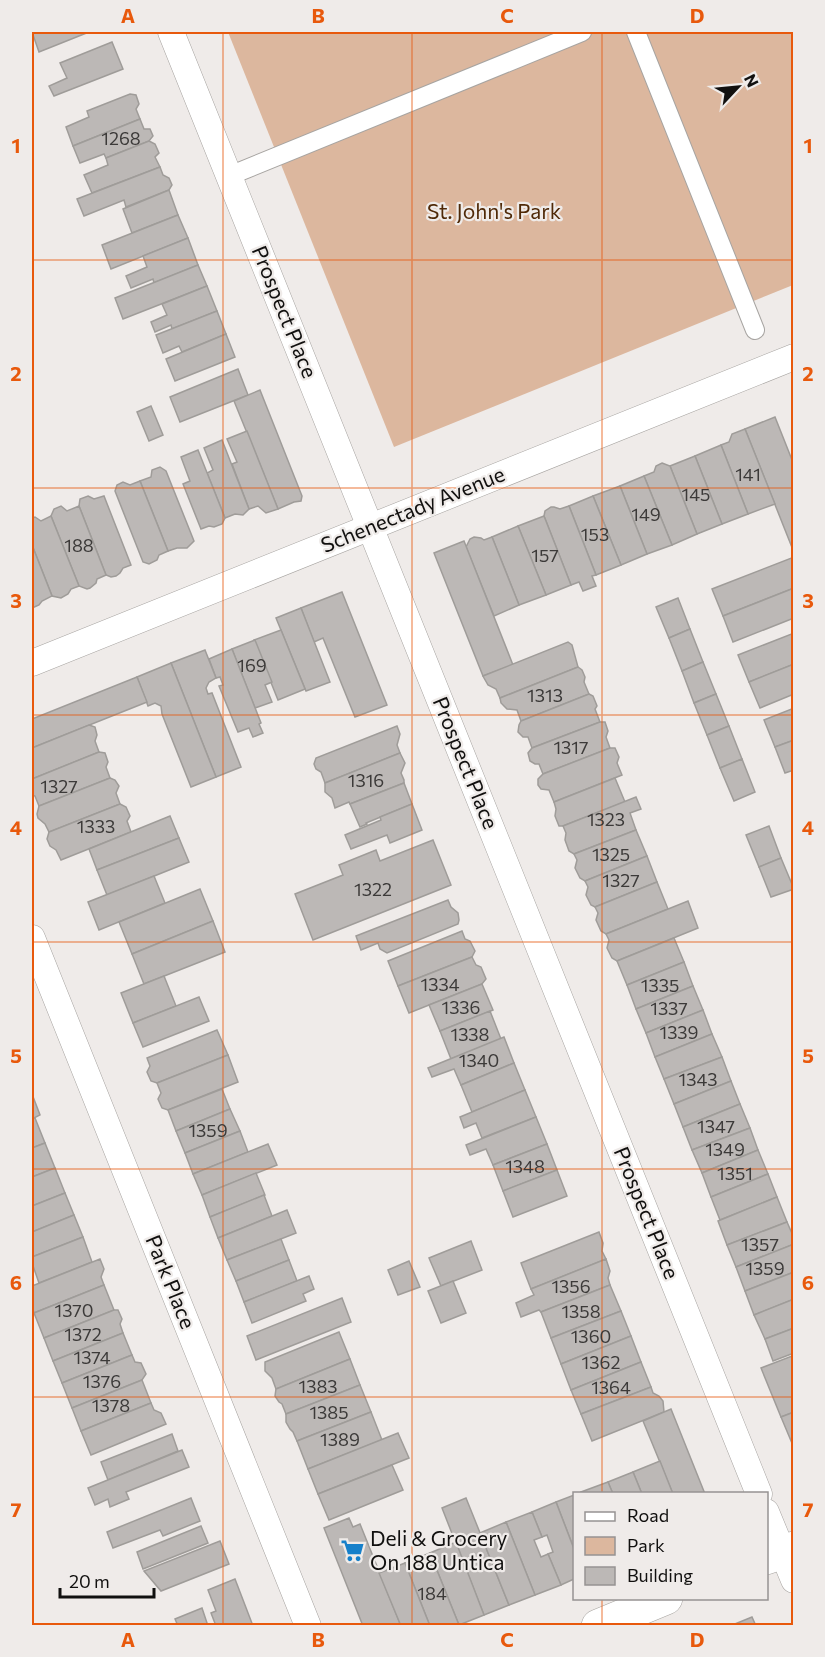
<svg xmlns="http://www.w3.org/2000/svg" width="825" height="1657" viewBox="0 0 825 1657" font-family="Commissioner,sans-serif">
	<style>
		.green { fill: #dcb79e }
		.building { fill: #bcb8b6; stroke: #9f9c99; stroke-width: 1.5 }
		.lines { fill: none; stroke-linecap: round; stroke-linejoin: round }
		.pedestrian-casing { stroke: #a7a4a1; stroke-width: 20 }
		.minor-casing { stroke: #a7a4a1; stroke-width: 27 }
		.secondary-casing { stroke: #a7a4a1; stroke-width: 34 }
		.pedestrian { stroke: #fff; stroke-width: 18 }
		.minor { stroke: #fff; stroke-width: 26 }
		.secondary { stroke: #fff; stroke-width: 33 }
		.grid { fill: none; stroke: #e8590c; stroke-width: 1.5; stroke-opacity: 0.55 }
		.labels { text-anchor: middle; stroke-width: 4.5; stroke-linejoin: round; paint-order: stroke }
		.number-label { font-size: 18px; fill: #3c3a39 }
		.park-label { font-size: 21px; fill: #4f2907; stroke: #efebe9 }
		.street-label { font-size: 21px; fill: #11100f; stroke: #efebe9 }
		.poi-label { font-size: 21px; fill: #11100f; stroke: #efebe9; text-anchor: start }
		.neatline { fill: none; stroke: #e8590c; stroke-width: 2 }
		.grid-label { font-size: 20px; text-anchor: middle; font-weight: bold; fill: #e8590c }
	</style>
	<rect width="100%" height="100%" fill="#efebe9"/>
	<polygon class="green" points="228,32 793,32 793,285 394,447"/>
	<g class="building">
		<polygon points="32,32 89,32 39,52"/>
		<polygon points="112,42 123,69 54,96 49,86 67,78 60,63"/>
		<polygon points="130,94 136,95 139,104 136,109 140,119 73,146 66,127 89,117 87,111"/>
		<polygon points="140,119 144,129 150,129 153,136 149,141 106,158 104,154 80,163 73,146"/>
		<polygon points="149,141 155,144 159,153 155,157 160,167 92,193 84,175 108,165 106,158"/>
		<polygon points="160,167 163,175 169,178 172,185 169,190 126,207 124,200 84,216 77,199"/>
		<polygon points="169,190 178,215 132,233 123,209"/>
		<polygon points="178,215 188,238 111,269 102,245"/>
		<polygon points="188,238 198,265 154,283 153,279 131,288 126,276 147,267 143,256"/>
		<polygon points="198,265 207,286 123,319 115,298"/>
		<polygon points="207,286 217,311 172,329 171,325 155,332 151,322 167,315 162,304"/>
		<polygon points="217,311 226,334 182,352 179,346 163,353 156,335"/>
		<polygon points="226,334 235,357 175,381 166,359"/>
		<polygon points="238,369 248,395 180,422 170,397"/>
		<polygon points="260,390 302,496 301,501 294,502 278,509 234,401"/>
		<polygon points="151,406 163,435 149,441 137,412"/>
		<polygon points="775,417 794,465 793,550 745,429"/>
		<polygon points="745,429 775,504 748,514 721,445 729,442 732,434"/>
		<polygon points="247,431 278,509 266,513 258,506 249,509 232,464 237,462 227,439"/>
		<polygon points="222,440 249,509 243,515 235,514 225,518 207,473 213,470 204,448"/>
		<polygon points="721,445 748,514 722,524 695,456"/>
		<polygon points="198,450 225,518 222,524 214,527 209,526 201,529 183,484 190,481 181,457"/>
		<polygon points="695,456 722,524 697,534 670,466"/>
		<polygon points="662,463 670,466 697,534 672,545 644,476 654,472 656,466"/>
		<polygon points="160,467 166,471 194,541 187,548 177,548 168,551 140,481 151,477 152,470"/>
		<polygon points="644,476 672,545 647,554 620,486"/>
		<polygon points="140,481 168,551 159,555 157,560 149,564 143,562 115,491 117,485 123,482 130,485"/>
		<polygon points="620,486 647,554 621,565 593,496"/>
		<polygon points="88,496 94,499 104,496 131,565 123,568 120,573 116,576 111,577 106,575 79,506 80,499"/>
		<polygon points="593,496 621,565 596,575 569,506"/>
		<polygon points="61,506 67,511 79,506 106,575 97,579 96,583 90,588 87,589 79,586 51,516 54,509"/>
		<polygon points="569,506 596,575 592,576 596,586 583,591 579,582 571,585 544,516 545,511 551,507 554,507 560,509"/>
		<polygon points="51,516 79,586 71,589 68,594 61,598 52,596 32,545 32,518 35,517 41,521"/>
		<polygon points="544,516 571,585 546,595 518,526"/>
		<polygon points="518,526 546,595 519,605 492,537"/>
		<polygon points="474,537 481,538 484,540 492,537 519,605 494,616 466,547 470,539"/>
		<polygon points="464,541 513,665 483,676 434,553"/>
		<polygon points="32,545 52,596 42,601 39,605 32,608"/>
		<polygon points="794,557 794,588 723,616 712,589"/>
		<polygon points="794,588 794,618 733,642 723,616"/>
		<polygon points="342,592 387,705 355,717 323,638 314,642 301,608"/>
		<polygon points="678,598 690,629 669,638 656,607"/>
		<polygon points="301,608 330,682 306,691 276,618"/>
		<polygon points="690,629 703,662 682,671 669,638"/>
		<polygon points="281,630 305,689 278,700 254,640"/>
		<polygon points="794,633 794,664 749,682 738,655"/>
		<polygon points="255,640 272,682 265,685 272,702 255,708 232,649"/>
		<polygon points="568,642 572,645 578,667 500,698 496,689 488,685 484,678 483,676"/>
		<polygon points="232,649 261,723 259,724 263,733 253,737 249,728 238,732 219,686 223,685 220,677 216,678 209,659"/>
		<polygon points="205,650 216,678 209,682 206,688 208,694 212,693 241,767 216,777 171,663"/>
		<polygon points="703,662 716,694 694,703 682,671"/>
		<polygon points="171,663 216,777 191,787 162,714 161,706 155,703 148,706 137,677"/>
		<polygon points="794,664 794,694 760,708 749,682"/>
		<polygon points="578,667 582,670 585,677 584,682 589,694 521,721 517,710 507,709 501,703 500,698"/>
		<polygon points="137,677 147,702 32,748 32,719"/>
		<polygon points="589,694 593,696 597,706 595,709 600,722 532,748 528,737 523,737 518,732 519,725 521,721"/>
		<polygon points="716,694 729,726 707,735 694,703"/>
		<polygon points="794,708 794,740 775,747 764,720"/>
		<polygon points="600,722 605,722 608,731 606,737 610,748 543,774 539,764 535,764 530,761 528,753 532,748"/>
		<polygon points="89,725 95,727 97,735 95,741 99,752 32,779 32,748"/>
		<polygon points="397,726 400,734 397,745 400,753 325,783 321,772 316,769 314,764 316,758"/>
		<polygon points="729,726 742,759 720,768 707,735"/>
		<polygon points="794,740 794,770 785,773 775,747"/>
		<polygon points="610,748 615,748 619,757 617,763 622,775 554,802 549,790 541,789 538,785 538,779 543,774"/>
		<polygon points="99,752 105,753 108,762 106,767 110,778 39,806 35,796 32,795 32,779"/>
		<polygon points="400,753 405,763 401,773 404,780 404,783 350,804 349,802 335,808 332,798 325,792 325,783"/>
		<polygon points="742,759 755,792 734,801 720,768"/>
		<polygon points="110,778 115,780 119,786 116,793 120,804 49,832 45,824 38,818 37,814 39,806"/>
		<polygon points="615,778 625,802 563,826 559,826 555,816 556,809 554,802"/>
		<polygon points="404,783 412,804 366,823 367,824 360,827 350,804"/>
		<polygon points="636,797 641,809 630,813 636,830 574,854 569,851 565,840 566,833 563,826"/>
		<polygon points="120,804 126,807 130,816 127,821 131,832 61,860 56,850 50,846 47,839 49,832"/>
		<polygon points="412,804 422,830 390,843 387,835 351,849 345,835 381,820 380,817"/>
		<polygon points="170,816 179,838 97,870 89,849"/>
		<polygon points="769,826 781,858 759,867 746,835"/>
		<polygon points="636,830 647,856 585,881 580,878 575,868 577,860 574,854"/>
		<polygon points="179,838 189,862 107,895 97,870"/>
		<polygon points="433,840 451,885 313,940 295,894 343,875 339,865 376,850 380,861"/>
		<polygon points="647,856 657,882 595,907 591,905 586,895 588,887 585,881"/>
		<polygon points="781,858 794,889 771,897 759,867"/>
		<polygon points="154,876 165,903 99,930 88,902"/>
		<polygon points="657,882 668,909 606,934 601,931 596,920 598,913 595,907"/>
		<polygon points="200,889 213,921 132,954 119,922"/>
		<polygon points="448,900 451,907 458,913 459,920 458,924 387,953 380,949 378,943 361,950 356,936"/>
		<polygon points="688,901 698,928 617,961 612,958 607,948 609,940 606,934"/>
		<polygon points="213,921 225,952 144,984 132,954"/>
		<polygon points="462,931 465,939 470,941 475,951 472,957 398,986 388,961"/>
		<polygon points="674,938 684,962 627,985 617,961"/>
		<polygon points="472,957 476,965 481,967 486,979 482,984 409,1013 398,986"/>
		<polygon points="684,962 693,986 636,1009 627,985"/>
		<polygon points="164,976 176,1006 133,1023 121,993"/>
		<polygon points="482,984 493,1010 440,1031 429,1005"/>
		<polygon points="693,986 703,1010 646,1033 636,1009"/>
		<polygon points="199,997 209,1021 143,1047 133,1023"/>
		<polygon points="703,1010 712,1034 655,1057 646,1033"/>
		<polygon points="490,1011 501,1039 451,1059 440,1031"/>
		<polygon points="217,1030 228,1055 157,1083 151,1081 147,1072 150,1066 147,1058"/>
		<polygon points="712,1034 722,1057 664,1079 655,1057"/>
		<polygon points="504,1037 514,1063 461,1085 454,1069 432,1077 428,1068"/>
		<polygon points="228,1055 238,1082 168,1110 162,1108 158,1099 161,1093 157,1083"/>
		<polygon points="722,1057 731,1081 674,1104 664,1079"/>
		<polygon points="514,1063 525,1090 472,1112 461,1085"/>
		<polygon points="731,1081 740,1104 683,1127 674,1104"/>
		<polygon points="222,1089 230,1109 176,1131 168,1110"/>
		<polygon points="525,1090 536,1117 482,1138 476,1123 464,1128 460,1117"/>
		<polygon points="32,1094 40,1115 32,1119"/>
		<polygon points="740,1104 750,1128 692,1150 683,1127"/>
		<polygon points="230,1109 240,1131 185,1153 176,1131"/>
		<polygon points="536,1117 547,1144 493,1165 486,1149 470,1155 466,1145"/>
		<polygon points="35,1118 45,1143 32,1148 32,1119"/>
		<polygon points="750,1128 758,1150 702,1173 692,1150"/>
		<polygon points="240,1131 248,1152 193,1174 185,1153"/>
		<polygon points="45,1143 55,1168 32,1177 32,1148"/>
		<polygon points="268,1144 277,1165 202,1195 193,1174"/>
		<polygon points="547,1144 557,1170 503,1191 493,1165"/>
		<polygon points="758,1150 768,1174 711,1197 702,1173"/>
		<polygon points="55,1168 65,1193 32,1206 32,1177"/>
		<polygon points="557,1170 567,1196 513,1217 503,1191"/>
		<polygon points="256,1173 265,1195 210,1217 202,1195"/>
		<polygon points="768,1174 777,1197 720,1220 711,1197"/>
		<polygon points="65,1193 74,1215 32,1232 32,1206"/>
		<polygon points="264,1195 272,1216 218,1238 210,1217"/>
		<polygon points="777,1197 787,1222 727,1245 718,1221"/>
		<polygon points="287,1210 296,1233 227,1260 218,1238"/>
		<polygon points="74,1215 83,1237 32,1257 32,1232"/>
		<polygon points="787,1222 794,1238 794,1244 736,1267 727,1245"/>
		<polygon points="599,1232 603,1243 602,1251 606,1259 531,1289 521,1263"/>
		<polygon points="83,1237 92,1262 39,1283 32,1263 32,1257"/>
		<polygon points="281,1239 289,1260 236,1281 227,1260"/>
		<polygon points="471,1241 482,1270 441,1286 429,1258"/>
		<polygon points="794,1244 794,1272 745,1291 736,1267"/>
		<polygon points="100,1259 104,1269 101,1277 104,1285 34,1313 32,1306 32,1286"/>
		<polygon points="606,1259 610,1271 608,1278 610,1285 541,1312 539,1310 521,1317 516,1303 534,1295 531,1289"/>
		<polygon points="289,1260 297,1281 244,1302 236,1281"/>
		<polygon points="409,1261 420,1287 398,1295 388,1270"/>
		<polygon points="794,1272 794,1299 754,1315 745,1291"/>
		<polygon points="309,1276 314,1289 303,1294 306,1301 252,1323 244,1302"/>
		<polygon points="453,1281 466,1313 441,1323 428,1291"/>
		<polygon points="104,1285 114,1310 44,1338 34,1313"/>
		<polygon points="610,1285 621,1311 551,1338 541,1312"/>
		<polygon points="342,1298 351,1322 256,1360 247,1336"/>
		<polygon points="794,1299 794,1328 765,1339 754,1315"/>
		<polygon points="114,1310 118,1310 122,1319 120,1324 123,1333 53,1361 44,1338"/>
		<polygon points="621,1311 631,1336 561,1364 551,1338"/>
		<polygon points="794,1328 794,1353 773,1361 765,1339"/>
		<polygon points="339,1332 350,1359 276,1389 272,1378 265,1371 265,1362"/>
		<polygon points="123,1333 132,1355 62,1383 53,1361"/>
		<polygon points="631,1336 641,1362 571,1390 561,1364"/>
		<polygon points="132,1355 135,1362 141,1363 146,1374 142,1380 72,1408 62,1383"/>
		<polygon points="792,1356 794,1412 781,1417 761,1368"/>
		<polygon points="350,1359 360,1385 286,1414 282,1404 279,1402 275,1396 276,1389"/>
		<polygon points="641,1362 651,1387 581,1414 571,1390"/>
		<polygon points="142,1380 151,1403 81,1431 72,1408"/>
		<polygon points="360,1385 371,1412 297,1441 293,1432 290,1429 286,1422 286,1414"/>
		<polygon points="651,1387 653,1393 659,1396 663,1401 664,1412 592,1441 581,1414"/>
		<polygon points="151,1403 154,1410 161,1413 166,1424 91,1455 81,1431"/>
		<polygon points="671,1409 705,1494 673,1494 643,1421"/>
		<polygon points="371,1412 382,1440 308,1469 297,1441"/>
		<polygon points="794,1412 794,1448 781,1417"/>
		<polygon points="398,1433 409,1458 318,1494 308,1469"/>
		<polygon points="172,1434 178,1451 108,1480 101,1462"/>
		<polygon points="182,1450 189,1467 126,1492 129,1499 110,1507 108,1499 95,1505 88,1488"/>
		<polygon points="660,1461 673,1494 642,1494 633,1472"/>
		<polygon points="392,1465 403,1490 329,1520 318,1494"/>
		<polygon points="633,1472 642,1494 613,1494 608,1482"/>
		<polygon points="608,1482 613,1494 582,1494 581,1492"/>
		<polygon points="574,1495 574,1549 556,1502"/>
		<polygon points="191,1498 200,1521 163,1536 160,1530 113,1548 107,1532"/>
		<polygon points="466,1498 509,1605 484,1615 442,1508"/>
		<polygon points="556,1502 574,1549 574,1579 561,1585 548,1554 553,1552 547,1535 542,1537 532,1512"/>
		<polygon points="532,1512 542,1537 534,1540 541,1557 548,1554 561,1585 535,1595 506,1522"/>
		<polygon points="349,1518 353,1527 360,1524 401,1626 363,1626 324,1528"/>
		<polygon points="506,1522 535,1595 509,1605 480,1533"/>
		<polygon points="201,1526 208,1543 143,1569 137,1552"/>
		<polygon points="220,1541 229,1564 161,1591 144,1571"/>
		<polygon points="456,1542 484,1615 459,1625 430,1553"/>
		<polygon points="430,1553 459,1625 430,1626 405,1563"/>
		<polygon points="405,1563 430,1626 401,1626 379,1573"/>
		<polygon points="235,1579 253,1626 216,1626 211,1613 216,1611 208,1590"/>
		<polygon points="202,1608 208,1626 178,1626 175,1619"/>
		<polygon points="752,1617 756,1626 730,1626"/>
	</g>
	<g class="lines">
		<defs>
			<g id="pedestrian">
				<polyline points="636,32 755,330"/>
				<polyline points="229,176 582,32"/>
			</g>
			<g id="minor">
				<polyline points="171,32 759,1494"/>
				<polyline points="32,663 794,357"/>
				<polyline points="32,938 308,1626"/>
				<polyline points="766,1512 794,1580"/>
			</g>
			<g id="secondary">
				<polyline points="766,1558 794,1548"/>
				<polyline points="598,1626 666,1598"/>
			</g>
		</defs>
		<use href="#pedestrian" class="pedestrian-casing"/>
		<use href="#minor" class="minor-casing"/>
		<use href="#secondary" class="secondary-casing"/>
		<use href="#pedestrian" class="pedestrian"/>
		<use href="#minor" class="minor"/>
		<use href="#secondary" class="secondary"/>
	</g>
	<path class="grid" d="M223,32v1594M412,32v1594M602,32v1462M32,260h762M32,488h762M32,715h762M32,942h762M32,1169h762M32,1397h762M602,1598v28"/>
	<defs>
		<symbol id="supermarket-bare" viewBox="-9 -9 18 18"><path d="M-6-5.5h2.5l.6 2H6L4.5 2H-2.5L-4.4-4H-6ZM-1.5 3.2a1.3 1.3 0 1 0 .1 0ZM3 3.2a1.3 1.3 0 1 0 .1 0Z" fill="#1680ca" stroke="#efebe9" stroke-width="2.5" paint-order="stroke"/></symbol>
	</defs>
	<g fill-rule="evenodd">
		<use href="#supermarket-bare" x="336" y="1534" width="33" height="33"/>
	</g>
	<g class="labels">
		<g class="number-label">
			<text x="121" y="145">1268</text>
			<text x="748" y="481">141</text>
			<text x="696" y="501">145</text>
			<text x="646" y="521">149</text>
			<text x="595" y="541">153</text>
			<text x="79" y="552">188</text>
			<text x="545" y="562">157</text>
			<text x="252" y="672">169</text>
			<text x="545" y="702">1313</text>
			<text x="571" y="754">1317</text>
			<text x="366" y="787">1316</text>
			<text x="59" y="793">1327</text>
			<text x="606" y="826">1323</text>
			<text x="96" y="833">1333</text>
			<text x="611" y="861">1325</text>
			<text x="621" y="887">1327</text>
			<text x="373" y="896">1322</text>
			<text x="440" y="991">1334</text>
			<text x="660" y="992">1335</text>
			<text x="461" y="1014">1336</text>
			<text x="669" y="1015">1337</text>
			<text x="679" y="1039">1339</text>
			<text x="470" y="1041">1338</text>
			<text x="479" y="1067">1340</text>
			<text x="698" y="1086">1343</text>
			<text x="716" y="1133">1347</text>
			<text x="208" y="1137">1359</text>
			<text x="725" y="1156">1349</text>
			<text x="525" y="1173">1348</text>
			<text x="735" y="1180">1351</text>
			<text x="760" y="1251">1357</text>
			<text x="765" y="1275">1359</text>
			<text x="571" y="1293">1356</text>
			<text x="74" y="1317">1370</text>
			<text x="581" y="1318">1358</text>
			<text x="83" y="1341">1372</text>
			<text x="591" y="1343">1360</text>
			<text x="92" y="1364">1374</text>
			<text x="601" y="1369">1362</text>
			<text x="102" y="1388">1376</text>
			<text x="318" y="1393">1383</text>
			<text x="611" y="1394">1364</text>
			<text x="111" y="1412">1378</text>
			<text x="329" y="1419">1385</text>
			<text x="340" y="1446">1389</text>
			<text x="432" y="1600">184</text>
		</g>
		<g class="park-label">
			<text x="494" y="219">St. John's Park</text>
		</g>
		<g class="street-label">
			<text transform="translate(284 312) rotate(68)" y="7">Prospect Place</text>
			<text transform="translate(413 510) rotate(-22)" y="7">Schenectady Avenue</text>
			<text transform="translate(465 763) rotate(68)" y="7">Prospect Place</text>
			<text transform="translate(646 1213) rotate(68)" y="7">Prospect Place</text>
			<text transform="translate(170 1282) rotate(68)" y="7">Park Place</text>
		</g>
		<g class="poi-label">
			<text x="370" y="1546">Deli &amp; Grocery<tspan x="370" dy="24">On 188 Untica</tspan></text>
		</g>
	</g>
	<rect width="825" height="1657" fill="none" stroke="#efebe9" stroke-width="66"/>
	<rect x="573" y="1492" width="195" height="108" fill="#efebe9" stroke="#969392" stroke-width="1.5"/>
	<rect x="585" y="1512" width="30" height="9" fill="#ffffff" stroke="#969392" stroke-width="1.5"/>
	<text x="627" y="1522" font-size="18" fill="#11100f">Road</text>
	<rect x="585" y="1537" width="30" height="18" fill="#dcb79e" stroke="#969392" stroke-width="1.5"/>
	<text x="627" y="1552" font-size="18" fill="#11100f">Park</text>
	<rect x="585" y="1567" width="30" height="18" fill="#bcb8b6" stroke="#969392" stroke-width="1.5"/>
	<text x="627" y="1582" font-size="18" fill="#11100f">Building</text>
	<g transform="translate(738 87) rotate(64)" stroke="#efebe9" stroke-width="4.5" paint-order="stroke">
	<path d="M0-4.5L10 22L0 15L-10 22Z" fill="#11100f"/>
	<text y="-9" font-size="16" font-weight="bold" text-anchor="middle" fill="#11100f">N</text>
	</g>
	<path d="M60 1588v9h94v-9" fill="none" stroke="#11100f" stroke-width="3"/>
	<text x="69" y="1588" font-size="18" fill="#11100f" stroke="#efebe9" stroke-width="4.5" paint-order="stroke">20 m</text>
	<rect x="33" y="33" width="759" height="1591" class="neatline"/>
	<g class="grid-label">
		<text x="128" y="23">A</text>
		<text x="318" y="23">B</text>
		<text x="507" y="23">C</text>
		<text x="697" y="23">D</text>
		<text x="16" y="153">1</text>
		<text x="808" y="153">1</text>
		<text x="16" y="381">2</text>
		<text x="808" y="381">2</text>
		<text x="16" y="608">3</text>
		<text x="808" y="608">3</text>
		<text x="16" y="835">4</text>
		<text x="808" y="835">4</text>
		<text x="16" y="1063">5</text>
		<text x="808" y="1063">5</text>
		<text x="16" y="1290">6</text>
		<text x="808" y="1290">6</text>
		<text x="16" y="1517">7</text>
		<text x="808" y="1517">7</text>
		<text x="128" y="1647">A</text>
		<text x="318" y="1647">B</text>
		<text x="507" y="1647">C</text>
		<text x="697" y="1647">D</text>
	</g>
</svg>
